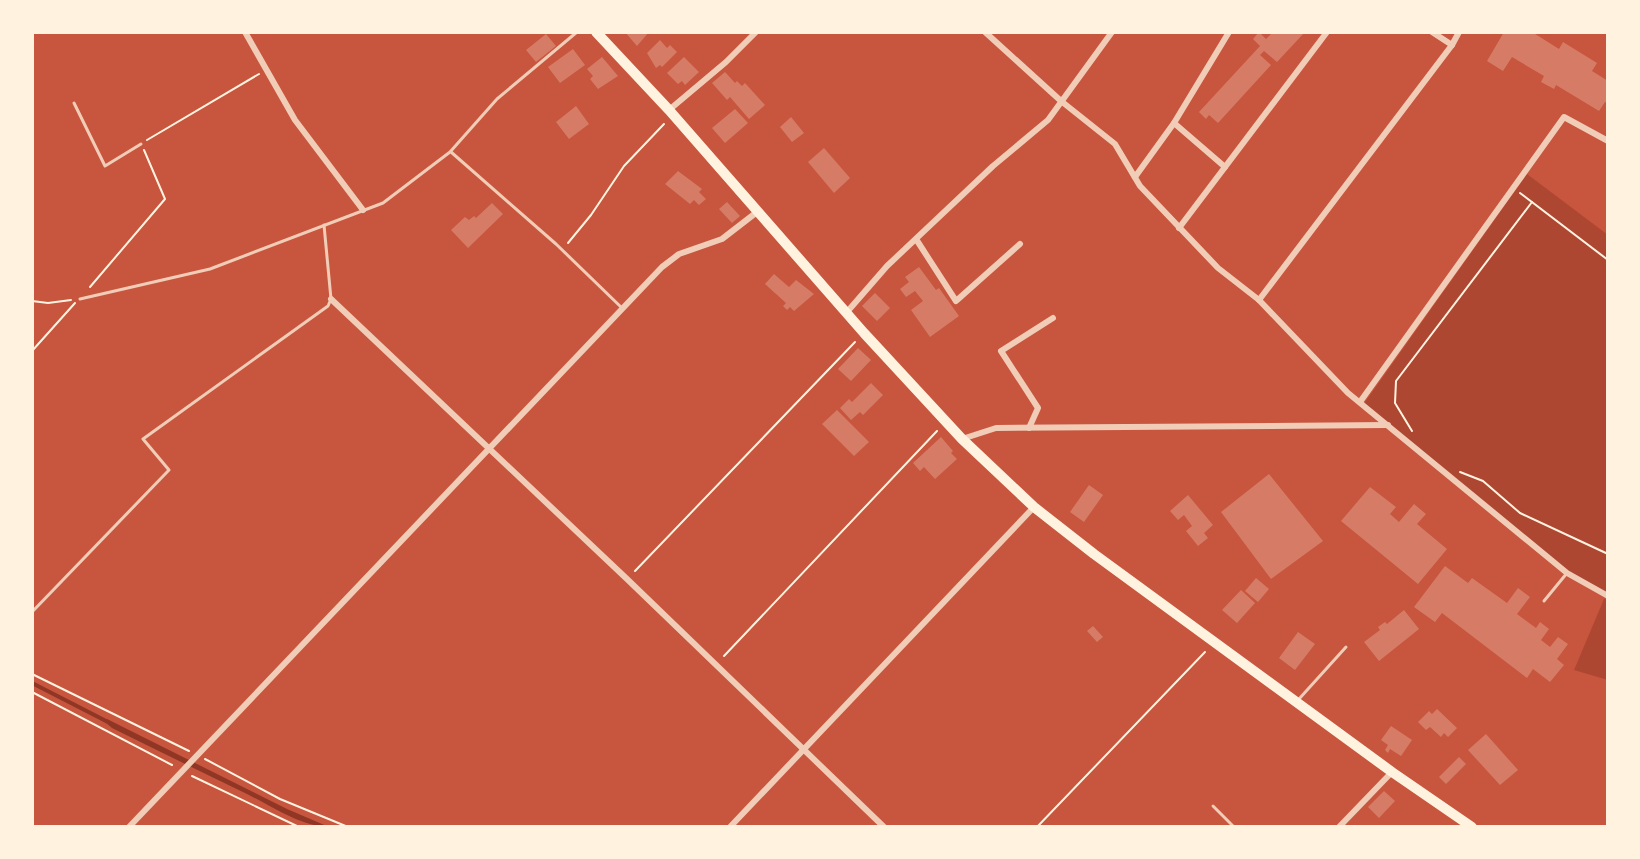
<svg xmlns="http://www.w3.org/2000/svg" width="1640" height="859" viewBox="0 0 1640 859" font-family="Manrope,sans-serif">
	<style>
		.green { fill: #ae4732 }
		.water { fill: #8f3625 }
		.lines { fill: none; stroke-linecap: round; stroke-linejoin: round }
		.stream { stroke: #8f3625; stroke-width: 4 }
		.building { fill: #d67c66 }
		.path { stroke: #fff3e0; stroke-width: 2 }
		.service { stroke: #f1ccb7; stroke-width: 3 }
		.minor { stroke: #f1ccb7; stroke-width: 6 }
		.trunk { stroke: #fff3e0; stroke-width: 10 }
	</style>
	<rect width="100%" height="100%" fill="#c8553d"/>
	<g class="green">
		<polygon points="1527,174 1608,235 1608,596 1567,573 1363,405"/>
		<polygon points="1604,599 1608,600 1608,680 1574,670"/>
	</g>
	<path class="water" d="M107,719l180,90 42,18c-28,0 -59,-22 -84,-34 -45,-22 -89,-43 -133,-65l-7,-6z"/>
	<g class="lines">
		<polyline class="stream" points="32,683 108,722"/>
	</g>
	<g class="building">
		<polygon points="625,32 649,32 637,46"/>
		<polygon points="1259,32 1266,39 1273,32 1305,32 1277,62 1264,51 1260,55 1271,65 1218,123 1209,115 1206,119 1199,112 1260,46 1253,39"/>
		<polygon points="1504,32 1532,32 1559,49 1563,42 1597,63 1592,71 1608,81 1608,103 1605,102 1599,111 1556,85 1554,89 1541,82 1544,76 1512,57 1503,71 1487,61"/>
		<polygon points="546,34 556,46 536,62 526,50"/>
		<polygon points="660,40 667,48 670,45 677,52 662,67 660,65 656,68 647,53"/>
		<polygon points="573,49 585,65 560,83 548,67"/>
		<polygon points="602,57 618,76 598,89 590,79 593,76 587,69"/>
		<polygon points="684,57 699,72 685,85 682,81 678,84 667,73"/>
		<polygon points="725,72 735,83 737,81 742,86 745,83 765,105 749,119 730,97 727,100 712,83"/>
		<polygon points="576,106 589,124 569,139 556,122"/>
		<polygon points="735,109 748,123 725,143 712,128"/>
		<polygon points="791,117 804,133 792,142 780,127"/>
		<polygon points="824,148 850,178 834,193 808,162"/>
		<polygon points="678,171 702,189 699,192 706,199 699,205 694,200 690,204 665,184"/>
		<polygon points="727,202 740,216 732,223 719,209"/>
		<polygon points="492,203 503,214 468,248 451,230 465,217 469,220 474,216 476,218"/>
		<polygon points="919,267 936,290 939,288 959,316 930,337 911,310 923,301 915,291 906,297 900,289 909,282 905,277"/>
		<polygon points="774,274 789,287 796,280 814,294 794,311 790,307 787,310 783,306 786,303 765,284"/>
		<polygon points="875,293 890,308 877,321 862,306"/>
		<polygon points="858,348 871,360 851,381 838,369"/>
		<polygon points="871,383 883,395 863,415 860,412 851,420 840,408 849,399 852,402"/>
		<polygon points="837,410 869,442 854,456 822,424"/>
		<polygon points="941,437 953,451 951,453 957,459 935,479 924,467 920,471 913,463"/>
		<polygon points="1269,474 1323,541 1271,579 1221,512"/>
		<polygon points="1089,485 1103,495 1084,522 1070,512"/>
		<polygon points="1370,487 1396,507 1390,514 1399,522 1414,504 1426,514 1417,524 1447,549 1418,584 1341,521"/>
		<polygon points="1188,495 1213,525 1204,533 1208,538 1198,546 1186,531 1192,526 1184,515 1178,520 1170,511"/>
		<polygon points="1445,566 1468,583 1472,578 1507,603 1518,588 1530,597 1517,614 1536,628 1540,622 1549,629 1541,640 1550,647 1558,637 1568,644 1557,659 1564,665 1550,682 1533,669 1527,678 1442,613 1435,622 1414,607"/>
		<polygon points="1256,578 1269,589 1258,602 1245,591"/>
		<polygon points="1241,590 1255,603 1237,623 1222,610"/>
		<polygon points="1404,610 1419,629 1379,661 1364,642 1380,630 1378,627 1385,622 1387,624"/>
		<polygon points="1093,626 1103,637 1097,642 1087,631"/>
		<polygon points="1298,632 1315,644 1295,670 1279,658"/>
		<polygon points="1437,709 1457,728 1448,737 1444,733 1441,737 1430,727 1426,730 1418,722 1429,711 1432,714"/>
		<polygon points="1391,726 1412,740 1401,756 1390,749 1388,753 1385,750 1388,745 1381,740"/>
		<polygon points="1486,734 1518,770 1500,785 1468,750"/>
		<polygon points="1459,757 1466,764 1446,784 1439,777"/>
		<polygon points="1384,791 1395,801 1379,818 1368,807"/>
	</g>
	<g class="lines">
		<g class="path">
			<polyline points="147,140 259,74"/>
			<polyline points="1520,193 1608,260"/>
			<polyline points="568,243 591,215 624,166 664,124"/>
			<polyline points="90,287 165,199 144,150"/>
			<polyline points="32,301 48,303 71,300"/>
			<polyline points="32,351 75,303"/>
			<polyline points="1412,431 1395,403 1396,381 1532,202"/>
			<polyline points="1460,472 1483,481 1520,513 1608,554"/>
			<polyline points="635,571 855,342"/>
			<polyline points="724,656 937,431"/>
			<polyline points="32,674 189,751"/>
			<polyline points="32,692 172,765"/>
			<polyline points="205,759 280,799 348,827"/>
			<polyline points="192,776 299,827"/>
			<polyline points="1037,827 1205,652"/>
		</g>
		<g class="service">
			<polyline points="74,103 105,166 141,144"/>
			<polyline points="451,152 556,244 622,308"/>
			<polyline points="80,299 210,269 383,203 450,152 497,99 577,32"/>
			<polyline points="1544,601 1567,573"/>
			<polyline points="32,612 169,470 143,439 328,306 331,299 324,225"/>
			<polyline points="1299,699 1346,647"/>
			<polyline points="1213,806 1234,827"/>
		</g>
		<g class="minor">
			<polyline points="245,32 295,120 363,210"/>
			<polyline points="985,32 1061,101 1115,144 1140,186 1218,268 1259,300 1348,393 1567,573 1608,596"/>
			<polyline points="1432,32 1452,45"/>
			<polyline points="669,110 726,62 756,32"/>
			<polyline points="1225,167 1174,123 1229,32"/>
			<polyline points="1135,177 1174,123"/>
			<polyline points="1179,228 1327,32"/>
			<polyline points="916,239 956,301 1020,244"/>
			<polyline points="331,299 627,579 884,827"/>
			<polyline points="1259,300 1452,45 1459,32"/>
			<polyline points="847,312 887,266 993,166 1048,120 1112,32"/>
			<polyline points="1360,402 1564,117 1608,141"/>
			<polyline points="1029,428 1038,408 1001,351 1053,318"/>
			<polyline points="962,439 996,428 1388,425"/>
			<polyline points="129,827 662,267 679,254 722,239 757,212"/>
			<polyline points="730,827 1034,507"/>
			<polyline points="1339,827 1392,772"/>
		</g>
		<polyline class="trunk" points="596,32 669,110 864,333 962,439 1034,507 1094,554 1392,772 1472,827"/>
	</g>
	<rect width="1640" height="859" fill="none" stroke="#fff3e0" stroke-width="68"/>
</svg>
